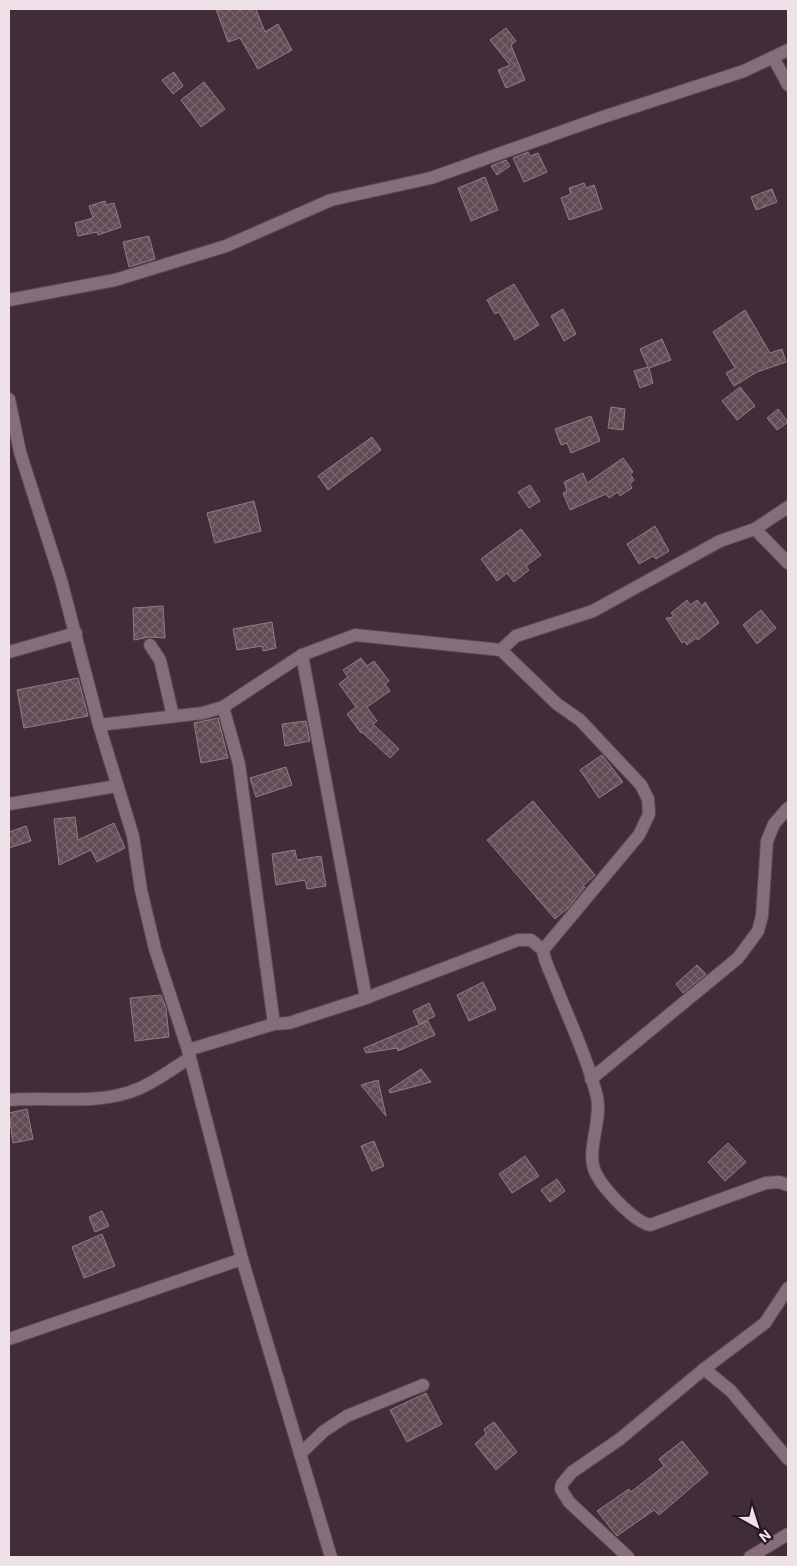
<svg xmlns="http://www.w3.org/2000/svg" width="797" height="1566" viewBox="0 0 797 1566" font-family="Roboto,sans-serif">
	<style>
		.building { fill: url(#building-cross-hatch); stroke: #937b86 }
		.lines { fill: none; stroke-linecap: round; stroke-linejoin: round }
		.street-casing { stroke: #5b4a52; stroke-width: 14 }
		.street { stroke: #856e79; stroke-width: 12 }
	</style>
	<defs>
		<pattern id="building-cross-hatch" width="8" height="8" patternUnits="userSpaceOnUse" patternTransform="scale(1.25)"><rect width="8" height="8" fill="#614b55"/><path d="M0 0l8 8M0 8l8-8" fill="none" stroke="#78656d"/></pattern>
	</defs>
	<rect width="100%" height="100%" fill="#412d37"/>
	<g class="building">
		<polygon points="216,9 256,9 265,32 278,24 292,50 258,69 240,38 228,42"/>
		<polygon points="506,28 516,41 511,45 525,80 506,88 498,70 510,65 490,40"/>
		<polygon points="174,72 183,86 173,94 162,80"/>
		<polygon points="204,82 225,109 201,127 181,100"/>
		<polygon points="528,152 530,156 538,153 547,172 524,182 513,158"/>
		<polygon points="506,160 510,166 497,175 491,166"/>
		<polygon points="485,177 498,210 471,221 458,188"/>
		<polygon points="584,183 586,188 594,185 602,209 569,220 561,198 571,194 569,188"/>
		<polygon points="772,189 777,202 756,210 751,197"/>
		<polygon points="105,201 106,205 114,203 121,227 98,235 97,232 78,236 75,223 93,218 89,206"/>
		<polygon points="149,236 155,259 129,267 123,242"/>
		<polygon points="514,284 539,325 515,340 499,312 495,314 487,300"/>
		<polygon points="563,309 576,334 564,341 551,316"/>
		<polygon points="745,310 770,353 782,349 786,362 757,372 734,386 726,373 735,368 713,332"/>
		<polygon points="662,339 671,360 649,368 653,383 640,388 634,371 648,367 640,349"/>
		<polygon points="740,387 755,406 737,420 722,401"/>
		<polygon points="611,407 625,409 623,430 608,428"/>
		<polygon points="778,409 788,422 777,430 767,418"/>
		<polygon points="591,416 600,441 571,453 567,443 561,445 555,429"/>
		<polygon points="372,437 381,450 328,490 318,476"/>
		<polygon points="623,458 633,472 630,474 634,480 630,484 632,488 620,496 618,492 609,498 606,494 570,510 563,493 567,491 564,482 583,473 587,483"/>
		<polygon points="530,485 540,501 529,508 518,492"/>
		<polygon points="254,501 261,531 215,543 207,513"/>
		<polygon points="655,526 669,551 656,559 653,556 639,564 627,544"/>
		<polygon points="521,529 541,555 526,566 529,570 514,582 507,573 497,581 481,559"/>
		<polygon points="687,600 690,605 697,600 702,606 705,602 719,623 698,640 696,638 687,645 684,641 682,643 666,618 674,617 671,613"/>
		<polygon points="163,606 165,638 149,637 134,640 133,608"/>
		<polygon points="761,610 776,628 757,644 743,625"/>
		<polygon points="272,622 276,648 263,651 262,646 237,650 233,629"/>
		<polygon points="361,658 367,666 374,661 389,681 385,684 390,691 367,707 377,721 373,724 399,749 390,758 362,732 361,733 347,714 356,707 339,684 348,677 343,670"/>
		<polygon points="78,678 88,716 24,728 17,690"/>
		<polygon points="218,718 228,758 201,763 194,723"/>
		<polygon points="306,721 310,741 285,746 282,724"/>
		<polygon points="602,755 623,782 599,798 580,770"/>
		<polygon points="286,767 292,785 256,797 250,778"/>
		<polygon points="533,801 595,875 583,886 585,887 568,908 555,919 487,840"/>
		<polygon points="75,817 78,840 114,823 125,848 97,862 91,850 59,865 54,819"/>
		<polygon points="26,826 31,841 9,848 9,832"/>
		<polygon points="295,850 297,860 321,856 326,886 307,889 305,880 276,885 272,854"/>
		<polygon points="697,965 706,974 683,993 676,984"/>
		<polygon points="483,982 496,1009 469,1021 457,995"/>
		<polygon points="161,995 166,1008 169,1037 135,1041 130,998"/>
		<polygon points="429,1003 435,1016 419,1024 413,1011"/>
		<polygon points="428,1021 435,1035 398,1051 397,1048 366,1053 364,1048"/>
		<polygon points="421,1069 431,1082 390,1093 389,1090"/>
		<polygon points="378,1080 386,1116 361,1085"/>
		<polygon points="27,1109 33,1139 13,1143 9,1113"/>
		<polygon points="374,1141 384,1166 372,1171 361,1146"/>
		<polygon points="728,1143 746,1162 725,1181 708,1162"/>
		<polygon points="525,1156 539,1176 512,1193 499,1174"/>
		<polygon points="557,1179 565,1191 550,1202 541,1190"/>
		<polygon points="102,1211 109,1226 95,1232 89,1217"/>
		<polygon points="102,1234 115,1266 84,1278 72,1247"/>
		<polygon points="426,1393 442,1424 407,1442 390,1410"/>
		<polygon points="494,1422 517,1452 496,1470 475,1444 486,1434 484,1429"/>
		<polygon points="682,1441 708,1473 659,1515 654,1510 617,1536 597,1511 629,1489 631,1492 664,1466 659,1459"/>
	</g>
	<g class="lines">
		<defs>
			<g id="street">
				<polyline points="773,57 788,85"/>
				<polyline points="9,300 115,280 226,246 331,200 431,178 603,117 744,71 788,50"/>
				<polyline points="9,399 20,452 61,580 99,725 133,836 141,890 155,949 188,1050 242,1259 331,1557"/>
				<polyline points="755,529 788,563"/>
				<polyline points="150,645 160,660 173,716"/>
				<polyline points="501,650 557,704 580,720 641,785 648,799 649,814 639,835 543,950"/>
				<polyline points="9,652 76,633"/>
				<polyline points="302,655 366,998"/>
				<polyline points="223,707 239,764 274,1024"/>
				<polyline points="99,725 203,713 223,707 302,655 355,635 501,650 516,636 593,611 720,541 755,529 788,507"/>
				<polyline points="9,804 117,786"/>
				<path d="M188,1050l86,-26 15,-1 77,-25 152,-58h13l12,10c1,12 10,27 14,39 14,35 31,71 40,108 5,23 -10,52 -3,72 6,17 39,52 56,56l116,-42 13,-1 9,3"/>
				<polyline points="591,1079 738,958 758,931 762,916 767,841 774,824 788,808"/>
				<path d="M9,1100c42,-4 89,6 129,-11 19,-8 35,-21 52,-31"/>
				<polyline points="9,1339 242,1259"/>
				<polyline points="704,1369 731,1391 788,1459"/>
				<polyline points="300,1454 324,1431 347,1416 423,1385"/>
				<polyline points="628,1557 569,1502 561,1489 562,1484 572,1472 620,1439 704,1369 765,1323 788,1288"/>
				<polyline points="750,1557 788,1534"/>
			</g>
		</defs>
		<use href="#street" class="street-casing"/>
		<use href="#street" class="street"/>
	</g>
	<rect width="797" height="1566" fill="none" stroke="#eee1e7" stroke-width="20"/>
	<g transform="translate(757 1526) rotate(141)" stroke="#22181d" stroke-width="4" paint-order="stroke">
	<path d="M0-4L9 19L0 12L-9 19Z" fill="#eee1e7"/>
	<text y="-8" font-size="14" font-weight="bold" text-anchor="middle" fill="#eee1e7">N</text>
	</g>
</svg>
